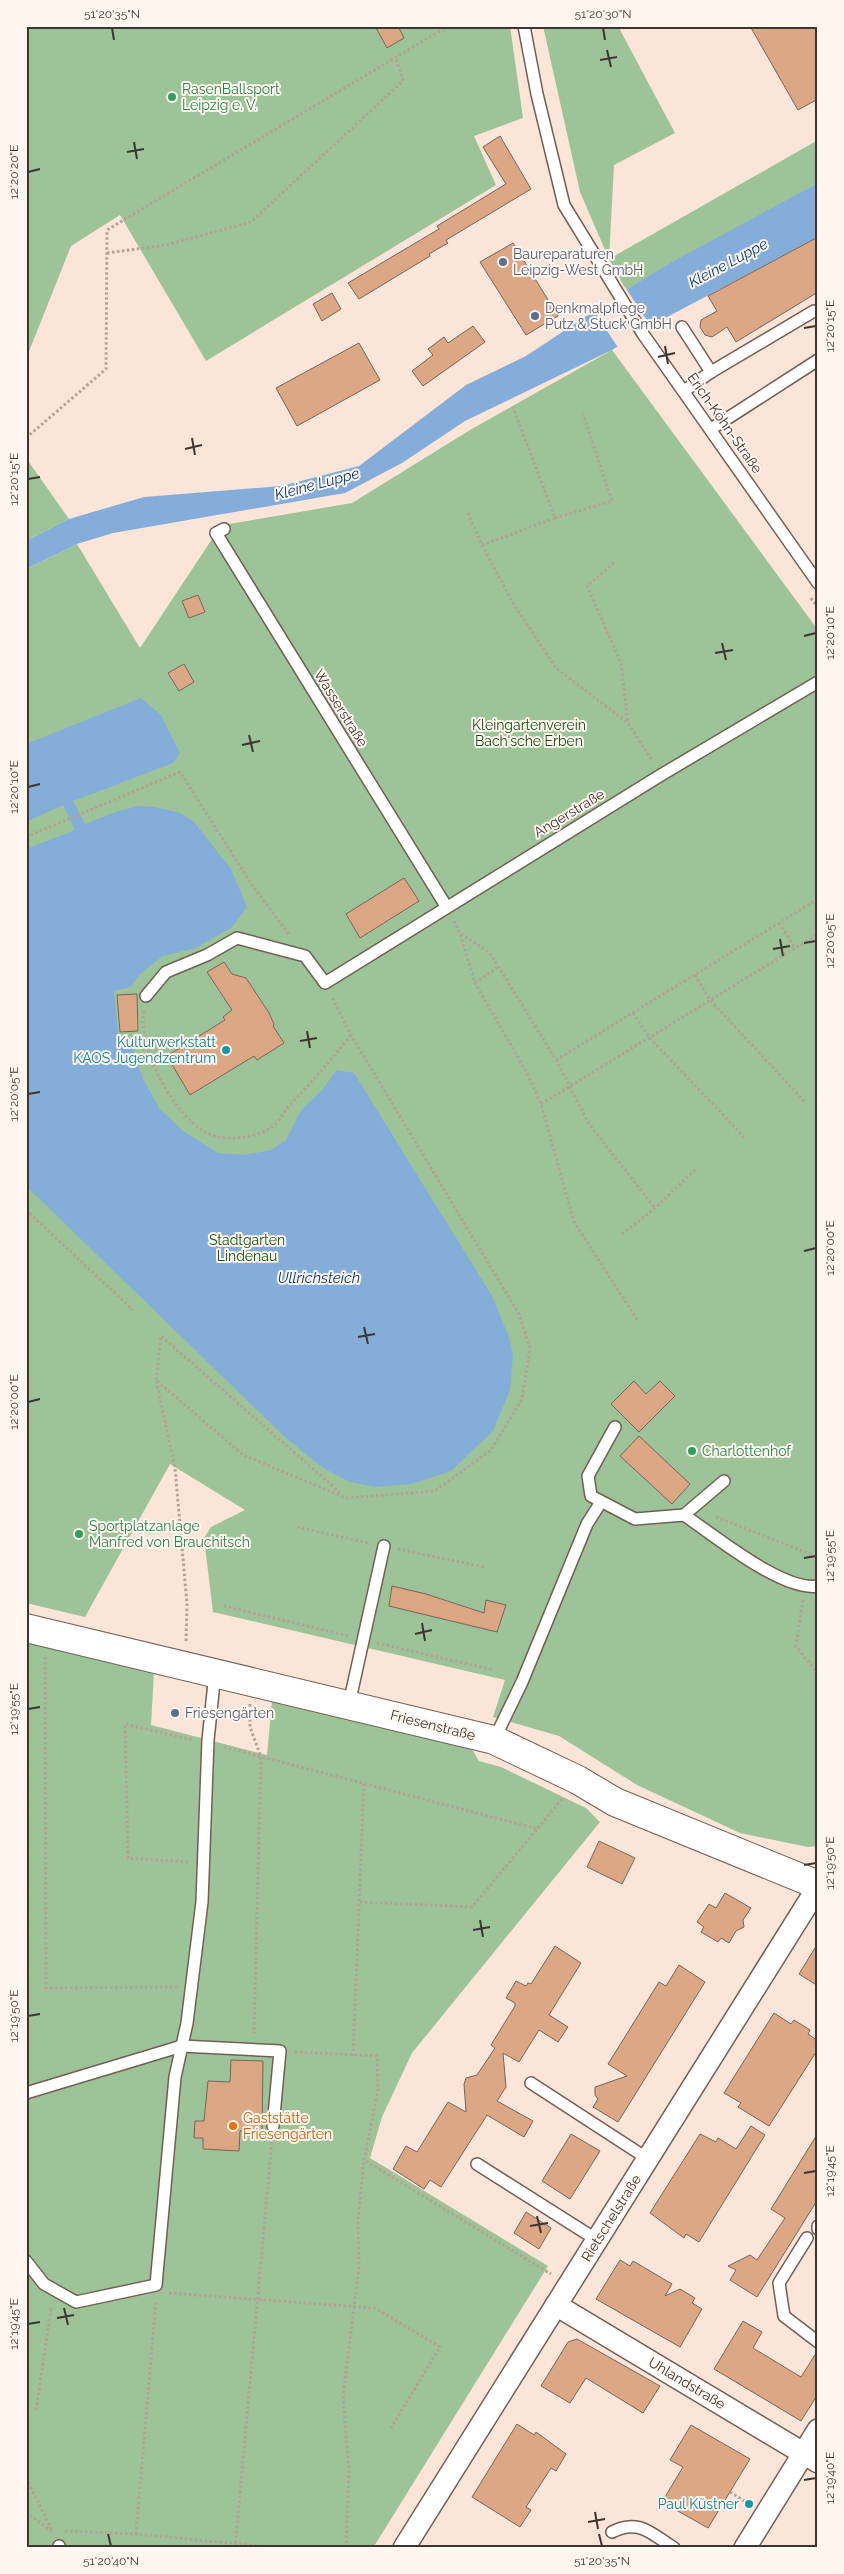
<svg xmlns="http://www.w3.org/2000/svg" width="844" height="2574" viewBox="0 0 844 2574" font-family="Raleway,sans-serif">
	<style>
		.green { fill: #9dc499 }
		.water { fill: #85add9 }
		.pier { fill: #fbe5d8 }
		.building { fill: #dca785; stroke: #786559 }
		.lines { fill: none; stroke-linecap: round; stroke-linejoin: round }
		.service-casing { stroke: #725f53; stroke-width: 14 }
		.minor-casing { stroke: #725f53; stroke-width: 24 }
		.tertiary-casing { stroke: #725f53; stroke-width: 30 }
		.path { stroke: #b3a298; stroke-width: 3; stroke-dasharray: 2.5 2.5; stroke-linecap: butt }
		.service { stroke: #fff; stroke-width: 11 }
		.minor { stroke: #fff; stroke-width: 21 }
		.tertiary { stroke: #fff; stroke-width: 28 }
		.ticks { fill: none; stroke: #3e3530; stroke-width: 2 }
		.leisure-dot { fill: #2e9e5b; stroke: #fff6f0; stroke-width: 2 }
		.service-dot { fill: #5c6f8a; stroke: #fff6f0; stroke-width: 2 }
		.culture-dot { fill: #0f9aa8; stroke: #fff6f0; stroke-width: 2 }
		.food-dot { fill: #e8710a; stroke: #fff6f0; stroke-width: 2 }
		.labels { text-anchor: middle; stroke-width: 4; stroke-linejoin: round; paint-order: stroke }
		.leisure-label { font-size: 14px; fill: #27864d; stroke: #fff6f0; text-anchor: start }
		.service-label { font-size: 14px; fill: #4e5e75; stroke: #fff6f0; text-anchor: start }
		.street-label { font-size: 14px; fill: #3e3530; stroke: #fff6f0 }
		.park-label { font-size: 14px; fill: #164f13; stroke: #fff6f0 }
		.culture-label { font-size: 14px; fill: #0d838f; stroke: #fff6f0; text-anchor: end }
		.food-label { font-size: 14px; fill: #c56008; stroke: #fff6f0; text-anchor: start }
		.water-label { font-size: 15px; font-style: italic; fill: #003c72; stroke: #fff6f0 }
		.neatline { fill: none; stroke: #3e3530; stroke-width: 2 }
		.ticks-label { font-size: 12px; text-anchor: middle; fill: #3e3530 }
	</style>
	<rect width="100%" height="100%" fill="#fbe5d8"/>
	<g class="green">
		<polygon points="26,26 510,26 523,118 474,136 496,185 206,361 120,215 71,246 26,359"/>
		<polygon points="543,26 618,26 675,133 614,165 609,259 818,140 818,183 626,290 609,259 580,192"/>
		<polygon points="612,350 818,630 818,1846 808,1847 740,1833 637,1785 559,1736 493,1717 505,1680 213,1612 204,1538 211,1527 245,1510 170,1464 85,1617 26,1603 26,569 77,544 140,648 216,533 229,524 352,503 470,430"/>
		<polygon points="26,458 69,519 26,541"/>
		<polygon points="26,1639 154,1672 151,1725 267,1755 272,1701 470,1746 479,1761 501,1767 586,1808 600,1822 412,2053 382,2117 370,2158 548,2266 373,2548 67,2548 63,2541 55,2544 57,2548 26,2548"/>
	</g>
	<g class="water">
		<polygon points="818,183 818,237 652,325 612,350 465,421 402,463 345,493 113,533 77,544 26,569 26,541 69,519 144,497 281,486 359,466 466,385 526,356 626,290 672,262"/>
		<polygon points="141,698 161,715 180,753 173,763 73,801 85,824 118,811 138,806 155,807 180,813 194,822 231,869 247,907 232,927 196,948 163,956 140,974 131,987 114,991 119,1042 131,1043 143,1079 160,1109 183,1131 218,1153 244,1155 271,1150 286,1140 301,1110 322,1090 337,1070 354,1073 492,1296 509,1337 513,1355 510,1390 493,1431 451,1471 411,1484 375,1487 350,1482 323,1468 286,1438 26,1186 26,849 75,830 63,805 26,822 26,744"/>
	</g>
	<polygon class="pier" points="625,287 652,328 619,349 592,308"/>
	<g class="building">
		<polygon points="375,26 398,26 404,38 387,48"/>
		<polygon points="750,26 818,26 818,99 798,110"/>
		<polygon points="500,136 531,189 446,240 448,243 429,254 430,256 359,299 348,283 439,229 437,226 506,184 483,147"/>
		<polygon points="818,237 818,292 736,342 727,327 712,337 705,335 700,327 701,320 717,311 708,296"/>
		<polygon points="513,243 558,316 526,335 480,262"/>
		<polygon points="332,293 341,309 322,321 313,304"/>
		<polygon points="473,326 485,342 423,386 412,371 433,355 428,349 444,337 448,343"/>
		<polygon points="359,343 380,380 297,426 276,388"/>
		<polygon points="198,595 205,612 189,618 182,601"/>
		<polygon points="184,664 194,682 179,691 168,673"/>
		<polygon points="404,878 419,901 360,938 346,914"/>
		<polygon points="224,962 232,974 246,978 269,1013 274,1024 273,1026 284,1043 257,1060 254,1056 190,1095 167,1056 225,1020 223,1017 232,1010 207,972"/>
		<polygon points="137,994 138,1031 120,1032 117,995"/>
		<polygon points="634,1381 646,1394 660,1381 675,1396 639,1432 611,1404"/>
		<polygon points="639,1436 690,1484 672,1504 620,1456"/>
		<polygon points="392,1586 426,1594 484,1613 486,1600 506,1605 497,1632 389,1606"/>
		<polygon points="599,1841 635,1858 622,1884 587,1867"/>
		<polygon points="725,1893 751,1908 743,1920 744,1927 736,1931 729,1943 721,1938 718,1942 701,1932 704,1927 697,1922 709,1904 716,1908"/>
		<polygon points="818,1943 818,1986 799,1974"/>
		<polygon points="555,1946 581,1963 549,2015 568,2027 558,2042 539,2030 519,2062 503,2053 506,2087 497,2101 533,2121 524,2137 487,2115 441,2187 430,2180 424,2189 393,2169 406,2146 417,2152 448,2102 466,2112 464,2084 466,2078 477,2075 495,2048 491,2045 515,2006 515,2003 506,1998 516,1981 526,1986 528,1983 531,1984"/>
		<polygon points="679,1965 705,1982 618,2122 593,2107 598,2099 595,2095 595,2087 627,2076 608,2064 659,1982 666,1986"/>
		<polygon points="774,2013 791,2024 794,2020 810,2030 808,2034 818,2041 818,2049 769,2126 738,2107 741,2103 724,2093"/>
		<polygon points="231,2060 263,2061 262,2132 240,2131 239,2151 203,2149 203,2138 194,2138 195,2121 204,2121 208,2081 230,2082"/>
		<polygon points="751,2126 765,2135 699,2242 686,2234 684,2238 650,2213 700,2134 716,2142 718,2138 736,2149"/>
		<polygon points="818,2133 818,2199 757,2297 730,2280 736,2270 728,2266 750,2255 757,2260 785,2218 771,2209"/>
		<polygon points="571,2134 600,2151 570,2199 542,2181"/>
		<polygon points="526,2212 551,2228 539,2249 514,2233"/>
		<polygon points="620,2260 630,2266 633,2261 672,2284 665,2296 680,2289 695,2298 692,2303 702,2309 680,2347 596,2299"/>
		<polygon points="743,2321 762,2332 753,2348 801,2377 818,2350 818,2394 801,2421 714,2369"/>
		<polygon points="577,2339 660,2386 643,2413 586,2378 570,2403 541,2386 568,2342"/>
		<polygon points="517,2424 534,2435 536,2432 566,2454 556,2471 551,2468 526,2507 531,2510 520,2527 472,2497"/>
		<polygon points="691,2425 750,2459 708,2528 662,2502 683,2467 670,2460"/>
	</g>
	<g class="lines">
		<defs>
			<g id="service">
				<polyline points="524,26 537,94 564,205 643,334 818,583"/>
				<polyline points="682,327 711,372 684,391"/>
				<polyline points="711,372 814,311"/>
				<polyline points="711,429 818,360"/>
				<polyline points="224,529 216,533 446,906"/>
				<polyline points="146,996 166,972 207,955 237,938 305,956 325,983 661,775 818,682"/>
				<polyline points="615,1427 588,1476 591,1496 635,1519 684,1515 724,1481"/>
				<path d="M684,1515c30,20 99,77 134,71"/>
				<polyline points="349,1704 384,1546"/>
				<polyline points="494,1740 522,1682 587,1524 601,1502"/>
				<polyline points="531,2083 648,2159"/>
				<polyline points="26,2093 182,2046 280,2051 273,2126"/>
				<polyline points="477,2164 597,2240"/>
				<polyline points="818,2226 818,2229"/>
				<polyline points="807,2238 779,2283 784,2316 818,2342"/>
				<polyline points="26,2261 44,2284 76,2302 156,2285 175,2077 187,2023 202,1902 208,1740 215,1673"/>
				<path d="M612,2532c26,-14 40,2 62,16"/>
				<polyline points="59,2546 60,2548"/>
			</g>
			<g id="minor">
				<polyline points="556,2305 818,2462"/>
				<polyline points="404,2548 818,1887"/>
				<polyline points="745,2548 818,2430"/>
			</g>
			<polyline id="tertiary" points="26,1628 494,1740 578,1780 615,1802 818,1885"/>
		</defs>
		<use href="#service" class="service-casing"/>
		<use href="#minor" class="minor-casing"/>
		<use href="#tertiary" class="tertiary-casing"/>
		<g class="path">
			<polyline points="107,253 166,245 251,222 403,81 396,58"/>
			<polyline points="26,438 106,369 107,230 448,26"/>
			<polyline points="468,513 482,545 513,603 556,668 628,723 653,762"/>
			<polyline points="555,518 612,501 583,414"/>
			<polyline points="482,545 555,518 513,407"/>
			<polyline points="614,563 587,586 621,663 628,723"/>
			<polyline points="811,598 818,608"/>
			<polyline points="26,837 180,772 252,885 290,936"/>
			<polyline points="454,921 460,934 475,983 527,1073 541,1104 574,1222 638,1321"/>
			<polyline points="779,923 795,948"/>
			<polyline points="461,934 490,953 556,1060 589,1124 655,1208"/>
			<polyline points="695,975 710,1000 804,1101"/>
			<polyline points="475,983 498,967"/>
			<path d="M144,1011c-7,37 29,102 61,121 18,10 50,7 67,-5 6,-4 11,-14 16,-20 23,-24 43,-47 63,-72"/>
			<polyline points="633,1013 649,1037 744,1137"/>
			<polyline points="556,1060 818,899"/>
			<polyline points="541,1104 818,934"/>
			<polyline points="26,1210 133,1310"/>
			<polyline points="622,1234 655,1208 697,1168"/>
			<polyline points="156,1380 161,1336 343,1495"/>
			<polyline points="716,1517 818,1557"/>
			<polyline points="297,1527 369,1543"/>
			<polyline points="398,1549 484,1567"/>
			<polyline points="803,1600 796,1646 818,1674"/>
			<polyline points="224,1606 349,1636"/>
			<polyline points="186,1641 187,1604 175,1468 156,1380 243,1455 346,1498 435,1491 491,1450 522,1399 530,1348 519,1314 351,1035 332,997"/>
			<polyline points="377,1643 494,1670"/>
			<polyline points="45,1657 46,1988 177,1987"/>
			<polyline points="250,1704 250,1727 261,1757 254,2033"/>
			<polyline points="224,1747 538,1829"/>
			<polyline points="188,1862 128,1858 125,1724 193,1740"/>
			<polyline points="360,1902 472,1907 563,1798"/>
			<polyline points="295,2052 377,2056 378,2090 364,2160 551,2274"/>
			<polyline points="353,2056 364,1783"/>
			<polyline points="169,2293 375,2308 440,2347 391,2428"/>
			<polyline points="36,2410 51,2309 54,2308"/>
			<polyline points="26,2478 53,2532"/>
			<polyline points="730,2492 749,2504"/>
			<polyline points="26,2512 54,2533"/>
			<polyline points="65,2531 136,2534 280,2548"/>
			<polyline points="136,2534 156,2300"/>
			<polyline points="235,2548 272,2140"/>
			<polyline points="346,2548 349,2470 343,2397 359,2267 358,2220 364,2160"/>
		</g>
		<use href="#service" class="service"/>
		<use href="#minor" class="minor"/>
		<use href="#tertiary" class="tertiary"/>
	</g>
	<path class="ticks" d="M112,28l2,12M603,28l2,12M607,50l4,17M600,60l17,-3M134,142l3,17M127,152l17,-3M28,172l12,-3M804,328l12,-2M665,346l3,18M658,357l17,-4M192,438l3,17M185,449l17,-4M28,479l12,-2M804,636l12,-3M722,643l4,17M715,653l18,-3M249,735l4,17M242,745l18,-4M28,787l12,-3M780,939l3,17M804,943l12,-2M773,949l17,-3M307,1031l3,17M300,1041l17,-3M28,1094l12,-2M804,1251l12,-3M364,1327l4,17M358,1337l17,-3M28,1402l12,-3M804,1558l12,-2M422,1623l3,18M415,1634l17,-4M28,1709l12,-2M804,1865l12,-2M480,1920l3,17M473,1930l17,-3M28,2016l12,-2M804,2173l12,-2M537,2216l4,17M530,2226l18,-3M64,2308l4,17M57,2318l17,-3M28,2324l12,-2M804,2480l12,-2M595,2512l3,17M588,2522l17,-3M108,2534l3,12M599,2534l3,12"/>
	<g class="leisure-dot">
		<circle cx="172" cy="97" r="5"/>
		<circle cx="692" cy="1451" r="5"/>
		<circle cx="79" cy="1534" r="5"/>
	</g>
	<g class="service-dot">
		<circle cx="503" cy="262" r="5"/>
		<circle cx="535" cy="316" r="5"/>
		<circle cx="175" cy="1713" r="5"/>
	</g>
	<g class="culture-dot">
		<circle cx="226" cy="1050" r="5"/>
		<circle cx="749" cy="2504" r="5"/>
	</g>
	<circle class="food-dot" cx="233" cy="2126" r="5"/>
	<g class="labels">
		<g class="leisure-label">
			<text x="182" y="94">RasenBallsport<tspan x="182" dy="16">Leipzig e. V.</tspan></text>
			<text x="702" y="1456">Charlottenhof</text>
			<text x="89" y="1531">Sportplatzanlage<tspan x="89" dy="16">Manfred von Brauchitsch</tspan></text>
		</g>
		<g class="service-label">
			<text x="513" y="259">Baureparaturen<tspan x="513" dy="16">Leipzig-West GmbH</tspan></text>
			<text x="545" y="313">Denkmalpflege<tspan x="545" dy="16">Putz &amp; Stuck GmbH</tspan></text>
			<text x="185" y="1718">Friesengärten</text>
		</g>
		<g class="street-label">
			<text transform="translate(725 423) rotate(55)" y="5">Erich-Köhn-Straße</text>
			<text transform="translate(341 708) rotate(58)" y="5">Wasserstraße</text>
			<text transform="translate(569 813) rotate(-31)" y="5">Angerstraße</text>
			<text transform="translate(433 1725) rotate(14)" y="5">Friesenstraße</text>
			<text transform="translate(611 2218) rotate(-58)" y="5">Rietschelstraße</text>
			<text transform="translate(687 2383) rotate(31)" y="5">Uhlandstraße</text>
		</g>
		<g class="park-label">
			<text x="529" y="730">Kleingartenverein<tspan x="529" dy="16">Bach'sche Erben</tspan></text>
			<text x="247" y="1245">Stadtgarten<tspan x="247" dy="16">Lindenau</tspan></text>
		</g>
		<g class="culture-label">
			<text x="216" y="1047">Kulturwerkstatt<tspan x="216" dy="16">KAOS Jugendzentrum</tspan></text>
			<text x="739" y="2509">Paul Küstner</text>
		</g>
		<g class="food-label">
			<text x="243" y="2123">Gaststätte<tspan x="243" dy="16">Friesengärten</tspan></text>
		</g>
		<g class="water-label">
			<text transform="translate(728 263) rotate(-28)" y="5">Kleine Luppe</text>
			<text transform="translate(317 484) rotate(-15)" y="5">Kleine Luppe</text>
			<text x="319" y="1283">Ullrichsteich</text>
		</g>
	</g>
	<rect width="844" height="2574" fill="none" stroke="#fff6f0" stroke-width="55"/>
	<rect x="28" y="28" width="788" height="2518" class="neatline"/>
	<g class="ticks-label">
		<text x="112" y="18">51°20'35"N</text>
		<text x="603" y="18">51°20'30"N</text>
		<text transform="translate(14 172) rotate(-90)" y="4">12°20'20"E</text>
		<text transform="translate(830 326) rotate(-90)" y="4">12°20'15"E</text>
		<text transform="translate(14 479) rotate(-90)" y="4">12°20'15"E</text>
		<text transform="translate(830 633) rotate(-90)" y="4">12°20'10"E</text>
		<text transform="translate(14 787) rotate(-90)" y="4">12°20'10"E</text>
		<text transform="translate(830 941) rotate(-90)" y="4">12°20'05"E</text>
		<text transform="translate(14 1094) rotate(-90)" y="4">12°20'05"E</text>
		<text transform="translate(830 1248) rotate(-90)" y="4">12°20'00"E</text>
		<text transform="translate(14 1402) rotate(-90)" y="4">12°20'00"E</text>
		<text transform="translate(830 1556) rotate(-90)" y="4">12°19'55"E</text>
		<text transform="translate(14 1709) rotate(-90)" y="4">12°19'55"E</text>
		<text transform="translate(830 1863) rotate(-90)" y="4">12°19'50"E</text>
		<text transform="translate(14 2016) rotate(-90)" y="4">12°19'50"E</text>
		<text transform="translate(830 2171) rotate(-90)" y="4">12°19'45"E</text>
		<text transform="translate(14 2324) rotate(-90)" y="4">12°19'45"E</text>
		<text transform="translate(830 2478) rotate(-90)" y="4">12°19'40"E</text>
		<text x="111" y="2565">51°20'40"N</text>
		<text x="602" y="2565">51°20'35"N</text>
	</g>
</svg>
